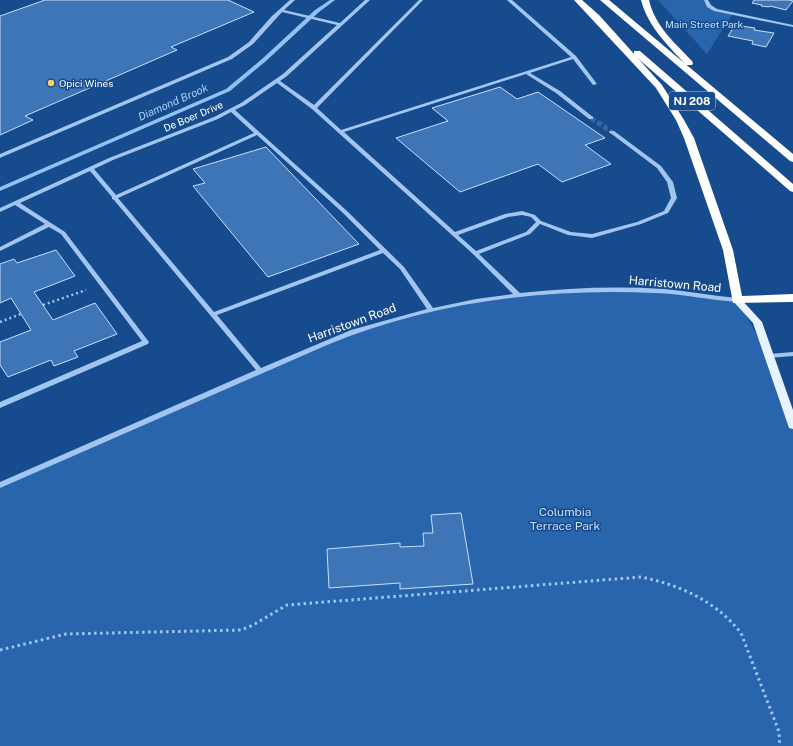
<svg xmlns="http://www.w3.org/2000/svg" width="793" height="746" viewBox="0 0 793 746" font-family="'Public Sans',sans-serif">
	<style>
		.green { fill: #2865ac }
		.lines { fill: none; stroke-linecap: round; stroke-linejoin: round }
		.stream { fill: #93c0f2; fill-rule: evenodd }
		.building { fill: #3e75b6; stroke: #c7dffb }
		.minor-tunnel { stroke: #39669e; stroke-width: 5; stroke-dasharray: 5 2.5; stroke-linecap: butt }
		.path-far1 { stroke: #a1c5f0; stroke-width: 2.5; stroke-dasharray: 2 3; stroke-linecap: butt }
		.path { stroke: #a1c5f0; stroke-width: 3; stroke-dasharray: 2.5 3.5; stroke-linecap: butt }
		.minor { fill: #a1c5f0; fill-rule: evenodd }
		.major { fill: #e9f2ff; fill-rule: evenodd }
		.highway { fill: #fff; fill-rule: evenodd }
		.poi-dot { fill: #ffd05f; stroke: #164b8d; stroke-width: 1.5 }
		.labels { text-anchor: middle; stroke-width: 3; stroke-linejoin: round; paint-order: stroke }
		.far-park-label { font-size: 10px; fill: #c7dffb; stroke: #164b8d }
		.far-poi-label { font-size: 10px; fill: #fff; stroke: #164b8d; text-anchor: start }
		.far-street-label { font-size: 10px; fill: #fff; stroke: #164b8d }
		.shield { fill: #164b8d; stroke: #b9c9dd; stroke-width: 1 }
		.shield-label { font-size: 11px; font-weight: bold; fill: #fff }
		.far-water-label { font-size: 11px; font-style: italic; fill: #adcff7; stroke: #164b8d }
		.street-label { font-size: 12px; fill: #fff; stroke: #164b8d }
		.park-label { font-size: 12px; fill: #c7dffb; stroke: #164b8d }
	</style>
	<rect width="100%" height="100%" fill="#164b8d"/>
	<g class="green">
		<polygon points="658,0 706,0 706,2 716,10 733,13 707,54"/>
		<polygon points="655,291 737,300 769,356 793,425 793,746 0,746 0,485 369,326 457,304 550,292"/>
	</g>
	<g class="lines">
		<polygon class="stream" points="330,0 335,0 319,12 266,61 230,91 0,191 0,187 226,89 262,59 315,10"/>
	</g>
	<g class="building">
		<polygon points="45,0 228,0 254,12 171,47 177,50 25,116 33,120 0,135 0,16"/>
		<polygon points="754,0 789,0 793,1 786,10 770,6 769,7 761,6 762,5 752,3"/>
		<polygon points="735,25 748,27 755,28 754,30 774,33 766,47 752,44 753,41 728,36"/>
		<polygon points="500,87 517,99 538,92 605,138 585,145 611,164 562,182 538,164 460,192 396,138 448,121 432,108"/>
		<polygon points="266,147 359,244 268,277 193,186 205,183 193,169"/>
		<polygon points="56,250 75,276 34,292 53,320 95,303 117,334 74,351 78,357 54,366 51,360 8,377 0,365 0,342 31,330 11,298 0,303 0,264 14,259 17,263"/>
		<polygon points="461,513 473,584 400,589 400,583 329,588 327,549 400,543 400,547 424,546 423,533 433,533 431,515"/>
	</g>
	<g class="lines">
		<polyline class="minor-tunnel" points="591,118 612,132"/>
		<g class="path-far1">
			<polyline points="43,305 86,290"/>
			<polyline points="0,322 21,314"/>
		</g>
		<path class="path" d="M0,650l66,-16 175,-4 12,-5 34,-20 354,-28c39,8 75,24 100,56l37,96 2,11 -2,6"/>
		<g class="minor">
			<path d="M290,0h5l-11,10 56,13 25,-23h5l-83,76 -7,5 34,24 105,-105h4l-106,108 24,22 230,-73 -64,-57h5l64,56 21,28 -4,1 -20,-26 -43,14 30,18 33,26v2h-4l-33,-26 -30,-19 -182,58 111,100 50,-18 17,-3 13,4 6,6 30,11 21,2 45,-12 27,-11 7,-13 -4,-16 -10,-14 -48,-36 1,-1h4l47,35 12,16 4,16 -9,15 -27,11 -49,14 -24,-3 -28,-11 -10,10 -51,20 41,39c48,-5 96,-7 144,-4 24,2 49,7 73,9l3,2 -3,2c-27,-2 -54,-8 -82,-9 -111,-5 -224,9 -328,52l-327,143v-6l256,-112 -142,-170 -2,-1v-2l-22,-26 -70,32 45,29 84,110 -1,2 -148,64v-6l142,-61 -81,-107 -12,-7 -49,24v-4l45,-23 -30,-19 -15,7v-4l109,-50 105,-41 27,-14 42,-29 54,-49 -55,-13 -29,32 -21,15 -230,98 -2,1v-4l228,-97 21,-15 23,-26zM277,83l35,26 161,145 40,40 -37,5 -43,9 -29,-41 -57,-56 -112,-101 10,-5zM231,112l23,21 -138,62 -22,-26 19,-9 105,-41zM257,135l86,78 37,37 -166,62 -96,-114zM522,215l9,2 5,5 -10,10 -50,19 -18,-16 50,-18zM383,253l17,16 27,40 -76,21 -90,38 -44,-53z"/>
			<polygon points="704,0 708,0 711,5 717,9 793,25 793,27 714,11 707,7"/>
			<polygon points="793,352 793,356 769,358 766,356 769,354"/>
		</g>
		<polygon class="major" points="737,297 740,298 762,322 793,410 793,429 789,428 788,425 753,323 732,300"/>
		<g class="highway">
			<polygon points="574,0 582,0 599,15 662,85 684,120 694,138 733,250 742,296 793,294 793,302 733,303 723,250 684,138 676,120 656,88"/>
			<polygon points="600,0 609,0 793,154 793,162 790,161"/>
			<path d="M641,0h8c6,26 25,42 43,61l1,2 -1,2h-6c-18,-20 -38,-38 -45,-65z"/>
			<polygon points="634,51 640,51 793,184 793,192 790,191 634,55"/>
		</g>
	</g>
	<circle class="poi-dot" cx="51" cy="83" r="4"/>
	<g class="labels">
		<g class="far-park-label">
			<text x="704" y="28">Main Street Park</text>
		</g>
		<g class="far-poi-label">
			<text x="59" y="87">Opici Wines</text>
		</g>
		<g class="far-street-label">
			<text transform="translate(193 116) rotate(-23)" y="4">De Boer Drive</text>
		</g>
		<rect class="shield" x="669" y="92" width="46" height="18" rx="3"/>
		<g class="shield-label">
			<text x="692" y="105">NJ 208</text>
		</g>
		<g class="far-water-label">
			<text transform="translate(173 102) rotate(-24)" y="4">Diamond Brook</text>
		</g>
		<g class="street-label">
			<text transform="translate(675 284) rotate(5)" y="4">Harristown Road</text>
			<text transform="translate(352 323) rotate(-20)" y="4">Harristown Road</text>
		</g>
		<g class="park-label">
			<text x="565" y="516">Columbia<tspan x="565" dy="14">Terrace Park</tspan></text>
		</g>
	</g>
</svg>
